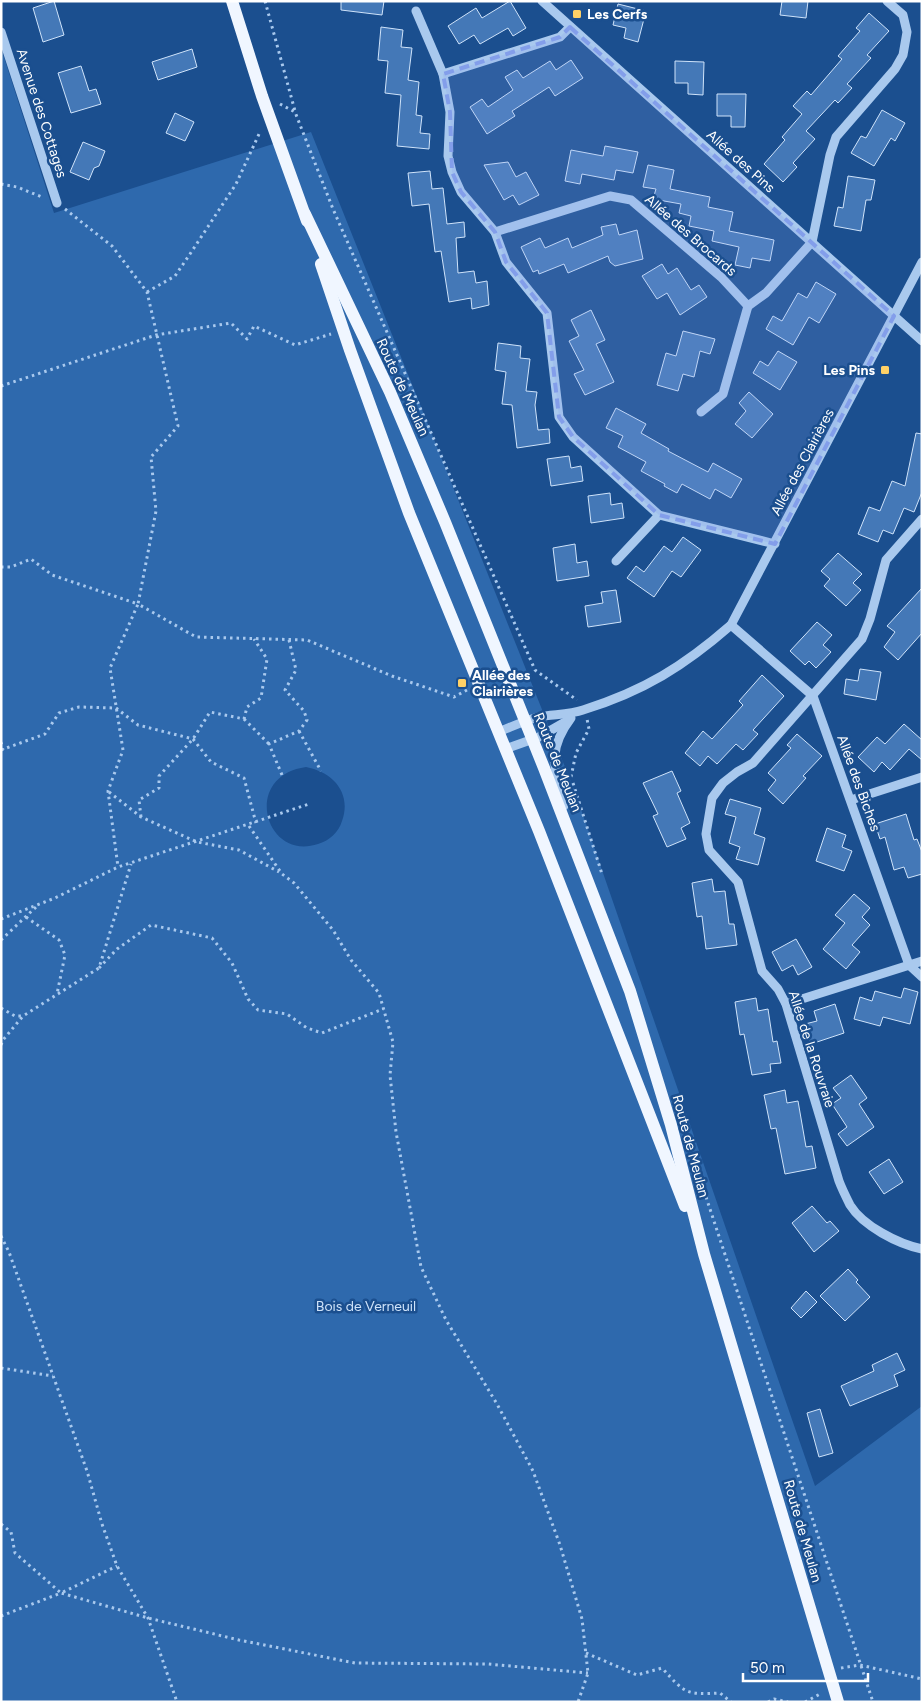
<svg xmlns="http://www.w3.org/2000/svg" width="923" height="1703" viewBox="0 0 923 1703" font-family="Figtree,sans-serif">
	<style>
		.green { fill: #2e69ad; fill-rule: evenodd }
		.building { fill: #4478b7; stroke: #cfe3fa }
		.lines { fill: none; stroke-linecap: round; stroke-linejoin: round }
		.path { stroke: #a9c9ee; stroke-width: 3; stroke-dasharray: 2.5 4; stroke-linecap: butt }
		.minor { stroke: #a9c9ee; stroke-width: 9 }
		.major { stroke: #f0f6ff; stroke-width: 12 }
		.marked { fill: #839eea; fill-opacity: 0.2; stroke: #839eea; stroke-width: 4; stroke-dasharray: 10 6; stroke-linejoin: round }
		.poi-dot { fill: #ffd166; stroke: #1b4f8f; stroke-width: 2 }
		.labels { text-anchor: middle; stroke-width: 5; stroke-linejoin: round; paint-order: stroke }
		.poi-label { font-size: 14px; font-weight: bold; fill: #fff; stroke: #1b4f8f; text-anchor: start }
		.street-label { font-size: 14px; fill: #fff; stroke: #1b4f8f }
		.park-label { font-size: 14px; fill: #cfe3fa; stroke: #1b4f8f }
	</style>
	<rect width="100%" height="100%" fill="#1b4f8f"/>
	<path class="green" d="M1,48l53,165 257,-81 264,660 240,694 107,-80v296h-921zM306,767c27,5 46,26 36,54 -3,11 -13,20 -24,23 -53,18 -77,-68 -12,-77z"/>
	<g class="building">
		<polygon points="54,1 64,35 43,42 33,8"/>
		<polygon points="341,1 384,1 382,15 341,10"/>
		<polygon points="510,1 526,28 513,36 508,28 480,44 474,35 459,44 448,26 476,8 482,18"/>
		<polygon points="782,1 808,1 806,18 780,15"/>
		<polygon points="618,4 646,11 638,42 624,38 626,28 613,25"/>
		<polygon points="869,13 889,31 867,55 871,58 847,84 852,88 838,103 835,100 806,131 815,139 793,163 797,167 783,182 764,164 785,140 782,137 802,114 793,106 807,91 811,95 842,59 838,56 860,31 856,28"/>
		<polygon points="381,27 403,30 401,47 412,48 408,80 419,82 416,115 422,116 420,133 430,134 429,149 397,146 401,95 385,93 388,61 378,60"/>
		<polygon points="192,49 197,67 158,80 152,62"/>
		<polygon points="571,60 583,78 555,96 549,87 512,111 515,116 487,134 470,107 482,99 488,107 513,90 505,77 517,70 523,78 550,61 556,70"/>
		<polygon points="675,61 704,62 703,95 688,94 688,83 675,83"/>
		<polygon points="81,66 89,91 96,89 101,104 71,113 58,73"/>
		<polygon points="717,94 746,94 745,127 731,127 731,116 717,116"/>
		<polygon points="882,110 905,123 895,141 891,138 874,166 851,153 861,136 866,138"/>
		<polygon points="175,113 194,122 185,141 166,133"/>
		<polygon points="83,142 105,151 99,166 94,168 89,180 70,172"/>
		<polygon points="605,146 638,152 633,173 616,170 614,180 582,174 580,184 565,181 571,150 603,156"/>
		<polygon points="508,162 516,177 526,172 539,195 519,205 513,195 504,200 484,165"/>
		<polygon points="648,165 674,170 670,189 710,197 708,207 733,212 729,231 774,240 770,261 752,258 750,268 735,265 739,247 712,241 714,231 689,226 691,216 679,213 681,204 653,199 656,189 643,187"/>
		<polygon points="430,171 432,189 443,188 447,224 464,222 465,237 456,238 458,273 474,271 476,283 487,281 489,305 472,309 471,298 449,302 441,251 435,252 429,204 412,206 408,173"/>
		<polygon points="848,176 875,180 871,200 866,200 861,231 834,226 838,207 843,208"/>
		<polygon points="616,224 619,235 637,230 643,259 615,266 610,262 608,256 568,273 564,264 539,274 538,270 533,272 521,247 540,238 545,248 568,238 572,248 603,235 601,227"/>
		<polygon points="662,264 668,274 677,268 691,290 699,285 707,297 680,315 667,293 657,299 642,276"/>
		<polygon points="816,282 836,294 819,323 809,317 793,345 766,329 773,316 782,321 798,293 807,298"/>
		<polygon points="591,310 605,340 596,344 614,382 585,395 574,374 584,370 569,341 579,336 571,320"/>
		<polygon points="683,331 715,339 710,354 700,351 694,377 683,374 678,391 657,385 666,353 676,356"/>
		<polygon points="498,343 521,346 520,358 530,359 526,391 537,392 535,405 538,430 549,429 550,443 517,448 512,405 502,404 506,372 495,370"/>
		<polygon points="778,351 797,362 780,390 753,373 760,361 768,366"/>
		<polygon points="749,392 773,414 752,438 735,424 746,411 739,403"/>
		<polygon points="616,408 646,424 641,433 669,449 668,451 708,472 713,463 742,479 731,498 715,489 710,499 682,484 677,493 664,486 665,484 641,471 646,462 618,447 623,436 606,428"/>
		<polygon points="916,433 922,434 922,492 914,512 904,508 893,534 883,530 878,542 858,534 869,507 880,511 892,481 905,486"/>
		<polygon points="569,456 571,468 581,466 583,481 551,486 547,459"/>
		<polygon points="610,493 611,505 622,503 624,518 591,523 588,496"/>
		<polygon points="683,537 701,550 681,577 672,571 654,597 627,578 636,566 644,572 664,546 672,552"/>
		<polygon points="575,544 577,563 587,561 589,576 557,581 553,548"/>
		<polygon points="838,553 862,574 853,583 861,590 846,606 824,586 830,579 821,571"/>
		<polygon points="922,588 922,633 898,660 884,647 895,632 887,626"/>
		<polygon points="616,590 621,622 588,627 585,606 603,603 601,592"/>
		<polygon points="817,622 832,635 823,645 831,652 816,668 809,661 805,665 790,651"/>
		<polygon points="860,669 881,672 876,700 844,694 846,679 858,681"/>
		<polygon points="762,675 784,696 753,730 758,734 743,750 736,744 717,764 708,756 700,766 685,753 703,731 712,739 743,705 739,701"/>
		<polygon points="904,724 922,740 922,760 909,749 890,770 882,762 874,772 858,757 877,737 885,744"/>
		<polygon points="797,734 822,756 803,776 806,778 783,804 768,790 776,780 768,773 791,748 787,745"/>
		<polygon points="672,771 681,791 677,793 690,823 681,828 686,839 667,847 653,816 658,814 643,783"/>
		<polygon points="730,799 761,808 754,834 765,838 758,865 736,859 740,847 729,843 736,817 725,814"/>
		<polygon points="906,814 914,840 917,839 922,852 922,874 908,878 904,867 894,870 885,837 880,839 875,824"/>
		<polygon points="827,828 846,835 842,847 852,851 844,871 816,861"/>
		<polygon points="712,879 714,892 725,891 729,924 734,924 737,945 706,949 702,916 697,917 692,883"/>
		<polygon points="854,894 870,908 862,917 870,925 852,945 860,952 846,969 823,949 845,923 835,915"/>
		<polygon points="796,939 812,967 798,975 793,965 782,971 772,952"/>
		<polygon points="904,988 918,992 910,1024 883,1017 880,1026 854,1019 860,997 872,1001 875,991 901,998"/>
		<polygon points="756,998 758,1011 768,1009 773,1042 777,1041 781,1063 770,1064 771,1072 752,1075 744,1034 740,1035 735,1002"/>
		<polygon points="835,1004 844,1033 811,1044 805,1024 817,1021 814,1011"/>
		<polygon points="851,1075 867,1098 859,1104 874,1127 847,1146 838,1134 847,1127 832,1104 841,1098 833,1088"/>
		<polygon points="785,1090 787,1103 798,1101 806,1147 812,1146 816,1168 785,1174 776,1128 771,1129 764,1095"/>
		<polygon points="889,1159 903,1182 884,1194 869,1172"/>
		<polygon points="812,1206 827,1223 830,1221 839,1231 814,1252 792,1223"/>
		<polygon points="848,1269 858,1280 856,1282 870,1297 845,1321 820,1296"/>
		<polygon points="806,1291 817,1302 801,1318 791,1308"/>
		<polygon points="897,1353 905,1370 894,1375 898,1386 850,1406 841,1386 874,1371 872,1365"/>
		<polygon points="820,1409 833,1453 819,1457 807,1413"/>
	</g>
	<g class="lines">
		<g class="path">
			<polyline points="265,1 295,111"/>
			<polyline points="280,104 295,112 333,209 535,670 577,700"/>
			<polyline points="1,184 17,187 42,197"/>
			<polyline points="65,209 112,246 147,292 178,426 151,457 156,511 138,604 196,637 307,640 392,676 454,697 467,690"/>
			<polyline points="147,292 175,276 190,254 236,184 260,132"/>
			<polyline points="1,386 156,335 231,323 247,339 254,326 295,345 331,334"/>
			<polyline points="1,567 11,567 31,559 52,575 138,604 110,668 123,750 108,791 118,867"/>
			<polyline points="244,719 269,744"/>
			<polyline points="299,731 321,771"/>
			<polyline points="1,742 3,750"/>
			<polyline points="1,750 45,734 59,713 79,707 116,708 138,725 193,739 211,762 244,778 256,823"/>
			<polyline points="282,775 269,744 299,731 307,720 304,711 285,690 296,670 289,640"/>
			<polyline points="571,777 576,753 589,729 587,719"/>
			<polyline points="573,783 602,874"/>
			<polyline points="109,792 141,817 197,842 239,850 279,872"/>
			<polyline points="141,817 139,800 159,788 159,776 193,739 210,712 244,719 247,707 261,698 267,659 254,639"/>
			<polyline points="249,826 282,874 294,883 333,930 351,960 379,993 393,1042 390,1075 396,1132 421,1267 446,1320 497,1404 533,1471 560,1545 582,1619 588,1673 578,1702"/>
			<polyline points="26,917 59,940 65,955 57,994"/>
			<polyline points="1,919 55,898 118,867 309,804"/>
			<polyline points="1,940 36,907"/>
			<polyline points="99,968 117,949 151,925 212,938 232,963 248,999 258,1010 287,1014 307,1028 322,1033 383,1009"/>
			<polyline points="1,1008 15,1016 23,1016"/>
			<polyline points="1,1045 3,1040 23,1016 99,968 131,864"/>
			<polyline points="706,1197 873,1702"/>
			<polyline points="1,1236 9,1252 87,1471 102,1524 117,1566 148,1618 177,1702"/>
			<polyline points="1,1368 53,1376"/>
			<polyline points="1,1524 11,1532 15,1553 61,1593 117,1566"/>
			<polyline points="1,1616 61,1593 148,1618 239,1640 355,1663 488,1664 588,1673"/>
			<path d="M586,1653l51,22 25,-7c23,25 23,27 58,25l11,9"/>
			<polyline points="841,1668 860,1665 922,1679"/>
			<polyline points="768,1702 774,1699 788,1702"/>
			<polyline points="805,1702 822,1693"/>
		</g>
		<g class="minor">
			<polyline points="542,1 922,341"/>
			<polyline points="416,11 443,74 450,112 448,156 452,172 461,192 495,232 506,262 547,313 559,417 573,437 659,515 775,544"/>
			<polyline points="1,32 57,203"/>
			<polyline points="443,74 560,37 570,27"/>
			<polyline points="495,232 610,196 631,200 721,277 748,306 766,293 812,242 830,155 836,137 895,69 903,55 907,32 903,15 887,1"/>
			<polyline points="701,412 723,394 748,306"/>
			<path d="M922,519l-36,41 -16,59 -8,20 -109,124 -16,9 -14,11 -11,15 -6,36 3,16 29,32 24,89 16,18 8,15 53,177c3,8 7,16 11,24 13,21 48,39 72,44"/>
			<polyline points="616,561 659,515"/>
			<polyline points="731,625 813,696 909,965 922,977"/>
			<path d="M498,732c13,-5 26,-11 40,-15 15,-3 31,-2 45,-7 61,-19 101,-44 148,-85l191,-363"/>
			<polyline points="505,749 539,737 567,721"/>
			<polyline points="851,800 922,777"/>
			<path d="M564,806c-9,-37 -18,-55 7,-88"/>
			<polyline points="786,1004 922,961"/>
		</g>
		<g class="major">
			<polyline points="232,1 262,96 307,221"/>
			<polyline points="305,214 390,392 445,522 544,768 630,991 671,1125 704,1254 838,1702"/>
			<polyline points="321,264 350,350 409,513 539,831 685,1206"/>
		</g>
	</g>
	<path class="marked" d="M570,27l324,289 -119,228 -116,-29 -86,-78 -14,-20 -12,-104 -41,-51 -11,-30 -34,-40 -9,-20 -2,-60 -7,-38 117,-37z"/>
	<g class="poi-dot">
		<rect x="572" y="9" width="10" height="10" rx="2.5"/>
		<rect x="880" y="365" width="10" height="10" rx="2.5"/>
		<rect x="457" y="678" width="10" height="10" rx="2.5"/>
	</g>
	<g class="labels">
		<g class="poi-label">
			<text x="587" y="19">Les Cerfs</text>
			<text x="875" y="375" text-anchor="end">Les Pins</text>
			<text x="472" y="680">Allée des<tspan x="472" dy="16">Clairières</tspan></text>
		</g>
		<g class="street-label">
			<text transform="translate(42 113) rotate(72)" y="5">Avenue des Cottages</text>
			<text transform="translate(741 161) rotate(42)" y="5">Allée des Pins</text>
			<text transform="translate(691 235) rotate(41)" y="5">Allée des Brocards</text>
			<text transform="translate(403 387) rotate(65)" y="5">Route de Meulan</text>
			<text transform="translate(802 462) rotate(-62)" y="5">Allée des Clairières</text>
			<text transform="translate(558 762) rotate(68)" y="5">Route de Meulan</text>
			<text transform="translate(859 783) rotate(70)" y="5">Allée des Biches</text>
			<text transform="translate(812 1049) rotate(72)" y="5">Allée de la Rouvraie</text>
			<text transform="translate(691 1146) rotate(75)" y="5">Route de Meulan</text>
			<text transform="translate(803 1531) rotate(74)" y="5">Route de Meulan</text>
		</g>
		<g class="park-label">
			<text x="366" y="1311">Bois de Verneuil</text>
		</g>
	</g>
	<rect width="923" height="1703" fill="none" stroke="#ffffff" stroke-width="5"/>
	<path d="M743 1673v8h125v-8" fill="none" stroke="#ffffff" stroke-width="2.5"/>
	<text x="750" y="1673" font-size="15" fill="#ffffff" stroke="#1b4f8f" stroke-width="4" paint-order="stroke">50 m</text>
</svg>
